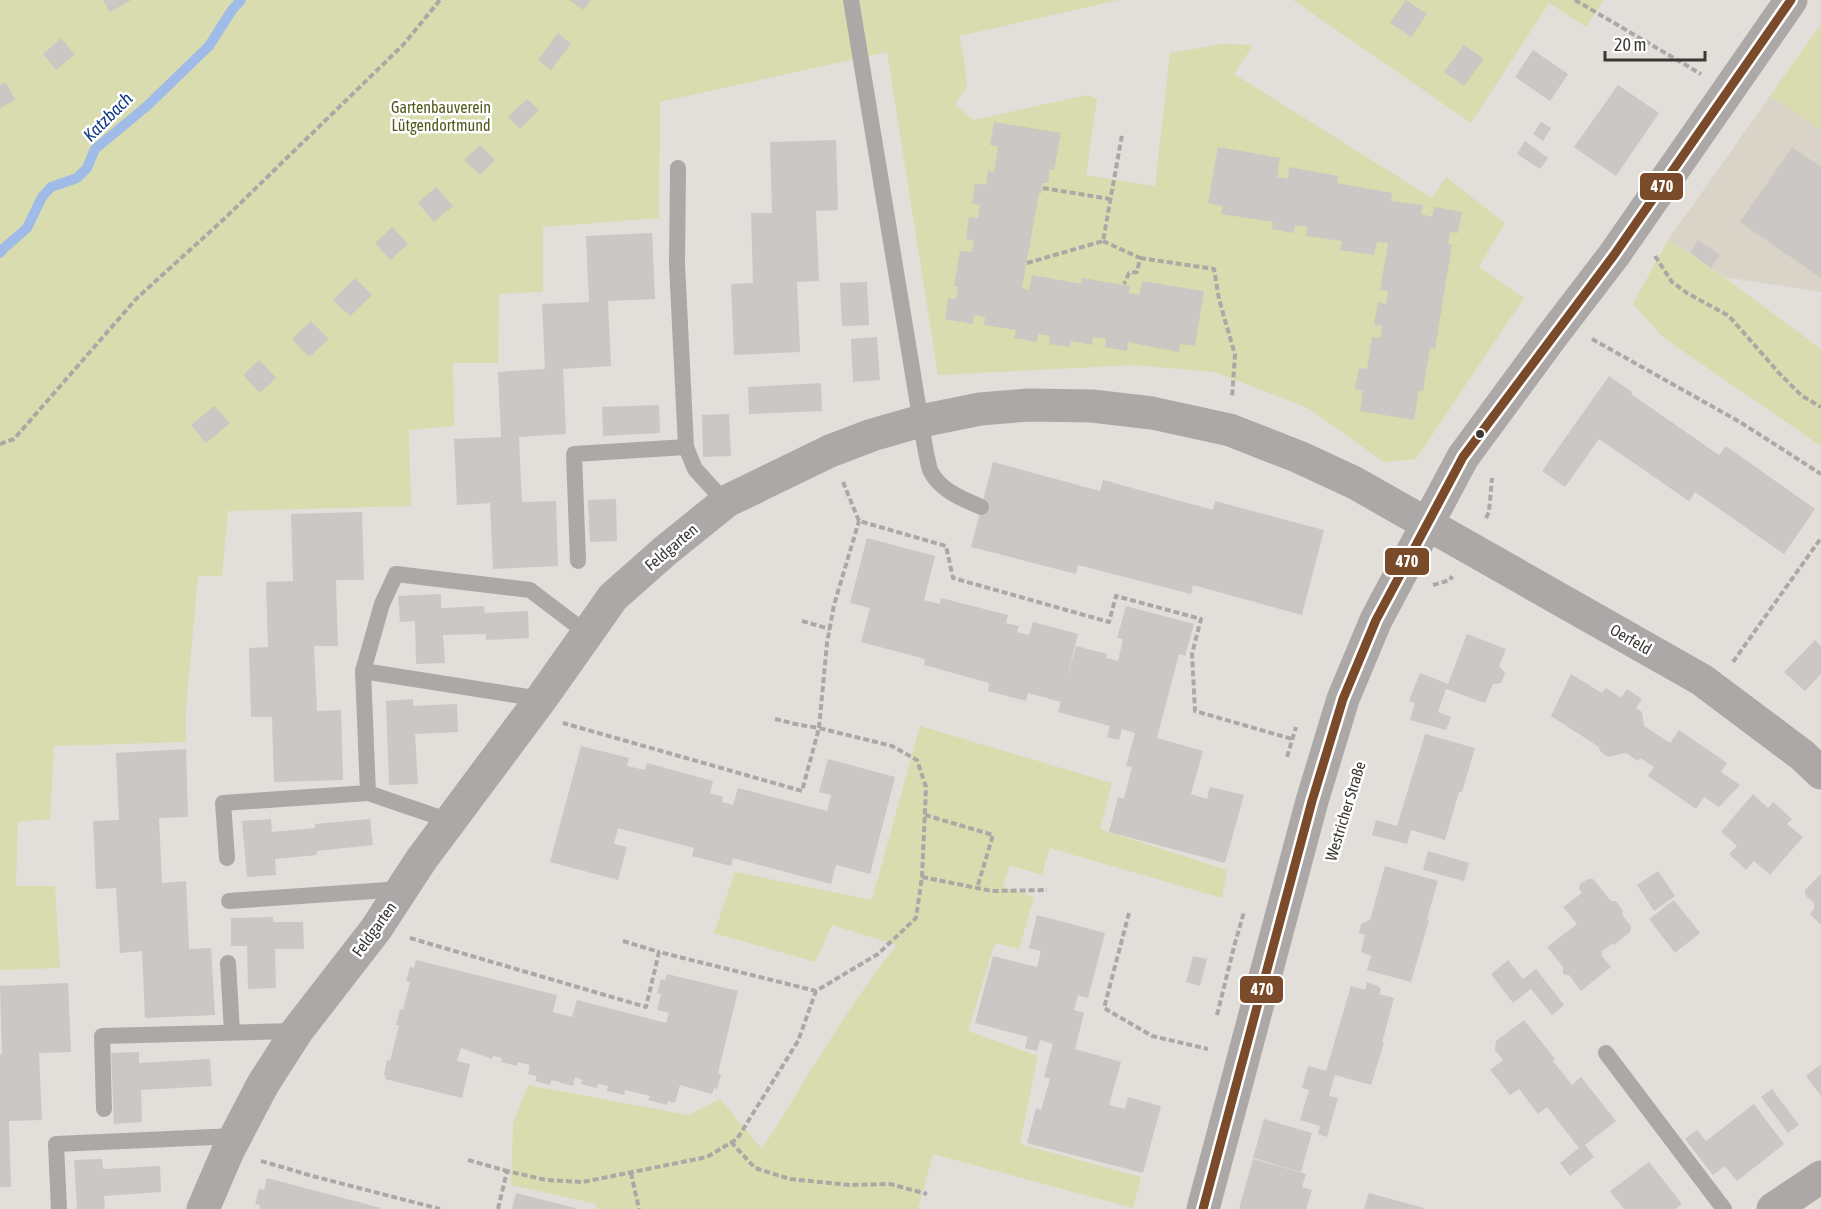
<svg xmlns="http://www.w3.org/2000/svg" width="1821" height="1209" viewBox="0 0 1821 1209" font-family="'Asap Condensed',sans-serif">
	<style>
		.built { fill: #dad4c8 }
		.green { fill: #d8dcae }
		.lines { fill: none; stroke-linecap: round; stroke-linejoin: round }
		.stream { stroke: #a0bbe8; stroke-width: 10 }
		.building { fill: #cac7c4 }
		.path { stroke: #aba8a6; stroke-width: 4; stroke-dasharray: 6 3; stroke-linecap: butt }
		.service { stroke: #aba8a7; stroke-width: 16 }
		.minor { stroke: #aba8a7; stroke-width: 33 }
		.tertiary { stroke: #aba8a7; stroke-width: 33 }
		.bus-1-casing { stroke: #fff; stroke-width: 14 }
		.bus-1 { stroke: #7a4b2a; stroke-width: 9 }
		.bus-dot { fill: #3b3834; stroke: #fff; stroke-width: 2 }
		.labels { text-anchor: middle; stroke-width: 5; stroke-linejoin: round; paint-order: stroke }
		.park-label { font-size: 16px; fill: #53581d; stroke: #fff }
		.street-label { font-size: 16px; fill: #3b3834; stroke: #fff }
		.water-label { font-size: 18px; font-style: italic; fill: #113c88; stroke: #fff }
		.line-badge { stroke: #fff; stroke-width: 2 }
		.badge-label { font-size: 16px; text-anchor: middle; font-weight: bold; fill: #fff }
	</style>
	<rect width="100%" height="100%" fill="#e2dfda"/>
	<polygon class="built" points="1770,96 1821,130 1821,292 1724,277 1668,240"/>
	<g class="green">
		<polygon points="0,0 1119,0 959,36 965,65 967,87 955,104 973,120 1087,95 1097,99 1086,175 1155,186 1170,53 1223,44 1253,45 1234,74 1432,198 1446,177 1505,223 1479,267 1524,298 1416,459 1384,462 1308,408 1215,372 1133,365 938,375 887,52 660,102 659,218 543,227 543,292 499,294 498,363 453,363 454,426 409,430 411,506 228,511 222,576 198,576 186,708 186,742 54,746 50,819 18,822 16,886 55,886 60,968 0,970"/>
		<polygon points="1293,0 1604,0 1586,27 1549,3 1471,123"/>
		<polygon points="1821,24 1821,130 1770,96"/>
		<polygon points="1668,240 1724,277 1821,349 1821,446 1664,338 1633,304"/>
		<path d="M920,726l192,57 -12,46 127,41 -5,28 -172,-50 -8,27 -32,-10 -7,22 31,10 -15,52 -24,-6 -27,88 70,25 -18,88 121,33 -8,31 -200,-54 -15,55h-322l1,-5 -86,-19 2,-61 15,-39 160,30 32,-16 42,50c43,-67 85,-143 135,-204l-65,-20 -17,37 -101,-29 21,-61 137,28z"/>
	</g>
	<g class="lines">
		<polyline class="stream" points="0,253 3,249 27,228 42,197 51,187 77,178 87,168 95,149 147,106 209,46 232,10 241,0"/>
	</g>
	<g class="building">
		<polygon points="103,0 131,0 110,12"/>
		<polygon points="569,0 590,0 584,10"/>
		<polygon points="1406,0 1427,14 1411,37 1390,23"/>
		<polygon points="558,33 571,44 551,70 538,60"/>
		<polygon points="61,38 75,54 56,70 43,54"/>
		<polygon points="1464,45 1484,59 1464,86 1444,72"/>
		<polygon points="1533,50 1568,74 1550,101 1515,77"/>
		<polygon points="6,82 15,100 0,108 0,85"/>
		<polygon points="1618,85 1659,113 1616,176 1574,147"/>
		<polygon points="527,99 539,110 520,129 508,117"/>
		<polygon points="994,122 1061,133 1054,170 1050,169 1048,183 1043,183 1041,194 1039,193 1022,288 1029,290 1032,275 1081,284 1082,278 1130,286 1129,293 1139,295 1142,281 1204,291 1195,346 1180,344 1179,352 1178,352 1128,342 1127,351 1105,347 1106,339 1093,337 1092,345 1071,341 1070,347 1049,344 1050,336 1038,334 1037,342 1014,338 1016,330 984,325 985,317 974,315 973,324 945,319 948,298 956,299 958,287 954,286 960,251 972,252 974,240 966,239 969,217 978,218 980,205 972,204 975,183 986,185 988,171 994,172 998,146 990,145"/>
		<polygon points="1541,122 1551,128 1543,141 1533,134"/>
		<polygon points="836,140 838,210 816,211 819,281 797,282 800,352 734,355 731,284 753,283 751,213 772,213 770,142"/>
		<polygon points="1525,141 1548,158 1540,169 1517,154"/>
		<polygon points="480,145 495,160 480,175 464,160"/>
		<polygon points="1218,147 1280,158 1277,177 1288,179 1289,167 1338,176 1337,183 1392,193 1391,201 1423,205 1421,214 1432,217 1434,207 1462,212 1458,233 1450,232 1448,244 1452,245 1435,349 1430,348 1423,391 1419,391 1414,420 1360,411 1363,391 1355,389 1359,368 1367,369 1372,337 1380,338 1382,326 1374,324 1378,302 1386,304 1388,291 1380,290 1388,243 1377,242 1374,255 1340,250 1342,241 1306,236 1308,227 1295,225 1294,233 1272,229 1273,222 1221,214 1223,206 1208,203"/>
		<polygon points="1792,147 1821,167 1821,278 1740,222"/>
		<polygon points="436,187 453,206 434,222 418,203"/>
		<polygon points="392,227 408,244 390,260 375,243"/>
		<polygon points="652,233 655,299 608,301 611,366 563,369 566,434 519,437 522,502 556,501 558,566 493,569 490,503 457,505 454,439 501,437 498,372 545,369 542,304 589,302 586,236"/>
		<polygon points="1698,240 1720,255 1711,268 1690,252"/>
		<polygon points="355,278 372,295 350,316 333,300"/>
		<polygon points="867,282 869,325 842,326 840,283"/>
		<polygon points="311,321 329,339 309,357 292,339"/>
		<polygon points="877,337 880,380 853,382 851,339"/>
		<polygon points="259,360 276,378 260,393 243,375"/>
		<polygon points="1609,376 1632,392 1631,394 1719,455 1726,446 1815,509 1784,554 1695,492 1689,501 1599,439 1565,487 1542,471"/>
		<polygon points="821,383 822,411 749,414 748,387"/>
		<polygon points="659,405 660,433 603,436 602,407"/>
		<polygon points="214,406 230,423 206,443 191,425"/>
		<polygon points="729,414 731,456 703,457 702,415"/>
		<polygon points="993,462 1100,491 1103,480 1213,510 1215,501 1324,530 1302,615 1193,585 1191,594 1078,565 1076,574 971,547"/>
		<polygon points="616,499 617,541 590,542 588,500"/>
		<polygon points="362,512 364,580 336,580 338,646 314,646 317,711 341,710 343,780 274,782 272,717 251,717 249,648 268,647 266,582 293,581 291,514"/>
		<polygon points="867,538 935,556 924,600 940,604 941,598 1008,615 1006,623 1019,626 1017,632 1029,635 1033,622 1078,634 1066,680 1076,646 1107,654 1106,658 1118,661 1123,639 1117,638 1126,606 1194,624 1185,656 1179,654 1157,738 1203,751 1191,794 1207,799 1210,787 1244,795 1225,863 1109,832 1118,797 1124,799 1132,767 1126,766 1135,733 1122,729 1119,740 1107,737 1110,726 1058,712 1061,702 1028,693 1026,701 988,691 989,683 924,665 925,659 861,642 870,608 850,603"/>
		<polygon points="441,594 441,608 484,606 485,613 528,611 529,638 486,640 486,634 443,635 445,663 416,664 415,621 400,622 398,596"/>
		<polygon points="1467,634 1506,649 1499,666 1505,673 1501,683 1493,684 1485,703 1446,689 1438,712 1451,717 1446,730 1410,720 1415,703 1409,701 1420,673 1448,684"/>
		<polygon points="1815,640 1821,646 1821,674 1805,691 1784,672"/>
		<polygon points="1571,674 1602,693 1606,688 1621,698 1627,689 1642,699 1636,708 1642,712 1644,726 1670,743 1679,730 1727,763 1721,772 1740,785 1719,807 1704,797 1696,809 1648,776 1654,767 1640,758 1638,761 1626,753 1608,757 1600,751 1599,747 1551,716"/>
		<polygon points="413,699 413,706 457,704 458,732 415,734 418,784 389,785 386,701"/>
		<polygon points="1425,734 1475,748 1462,792 1459,792 1445,840 1411,830 1407,844 1372,835 1376,820 1397,826"/>
		<polygon points="581,746 629,758 627,766 645,770 647,763 713,781 710,793 723,797 722,802 733,805 738,788 827,811 831,795 819,792 828,759 895,777 870,874 836,865 831,884 733,858 731,866 692,856 694,848 618,828 614,844 627,847 618,880 550,862"/>
		<polygon points="186,749 188,817 159,818 162,883 186,881 189,949 211,948 215,1015 145,1018 142,951 120,953 116,888 96,889 93,821 119,820 116,753"/>
		<polygon points="1753,794 1768,808 1773,802 1792,819 1787,824 1803,837 1770,875 1754,861 1746,870 1729,854 1737,846 1721,832"/>
		<polygon points="271,819 272,832 315,828 315,824 370,819 373,845 317,851 317,855 275,859 276,875 247,877 242,821"/>
		<polygon points="1428,851 1469,863 1464,881 1423,870"/>
		<polygon points="1385,866 1438,881 1427,919 1429,920 1411,982 1367,970 1371,956 1361,952 1365,935 1359,933 1361,924 1370,920"/>
		<polygon points="1658,871 1675,896 1654,911 1637,885"/>
		<polygon points="1821,874 1821,925 1810,914 1814,909 1814,903 1805,895 1805,890"/>
		<polygon points="1588,879 1593,879 1611,901 1616,901 1623,911 1622,915 1631,926 1630,932 1614,945 1613,943 1601,952 1603,953 1601,955 1611,967 1581,991 1569,975 1563,974 1563,967 1547,947 1577,924 1563,907 1582,893 1579,889 1580,884"/>
		<polygon points="1674,900 1700,933 1675,953 1649,919"/>
		<polygon points="1037,915 1105,933 1088,998 1078,995 1074,1010 1084,1013 1075,1049 1121,1062 1109,1105 1125,1109 1128,1097 1161,1106 1143,1173 1027,1143 1036,1108 1041,1110 1050,1079 1044,1077 1053,1044 1040,1040 1037,1051 1025,1048 1028,1037 975,1023 993,956 1037,967 1041,951 1029,948"/>
		<polygon points="273,917 273,922 303,922 304,949 275,949 276,988 248,989 247,946 231,946 231,918"/>
		<polygon points="1193,956 1207,959 1200,986 1186,982"/>
		<polygon points="416,960 557,995 553,1012 572,1017 577,1000 666,1023 669,1013 657,1010 661,994 657,994 661,979 665,980 667,974 738,991 718,1073 721,1075 717,1089 714,1088 712,1094 680,1085 675,1103 668,1101 667,1105 648,1100 650,1096 625,1090 624,1095 607,1091 608,1086 598,1084 597,1088 581,1084 582,1080 575,1077 573,1086 551,1080 550,1085 535,1081 537,1076 528,1074 530,1065 518,1062 517,1066 501,1062 502,1058 498,1057 493,1056 492,1059 461,1048 457,1061 470,1064 462,1098 385,1079 386,1076 384,1075 387,1060 390,1061 399,1025 396,1025 400,1009 403,1010 410,982 406,981 410,967 414,968"/>
		<polygon points="1508,960 1523,979 1536,969 1564,1005 1552,1015 1531,989 1513,1003 1491,974"/>
		<polygon points="1367,982 1378,986 1381,990 1379,994 1394,998 1382,1043 1384,1043 1371,1085 1335,1075 1329,1096 1338,1098 1327,1137 1318,1134 1320,1126 1300,1120 1309,1090 1302,1088 1308,1066 1326,1071 1351,986 1365,990"/>
		<polygon points="68,983 71,1052 39,1053 42,1120 9,1121 11,1187 0,1187 0,1054 2,1054 0,986"/>
		<polygon points="1524,1020 1555,1059 1553,1061 1572,1085 1581,1077 1616,1121 1585,1145 1594,1157 1570,1176 1560,1163 1579,1148 1547,1107 1538,1114 1519,1089 1510,1095 1490,1070 1503,1060 1495,1050 1496,1041"/>
		<polygon points="139,1052 139,1063 210,1059 212,1086 141,1090 142,1122 114,1124 111,1053"/>
		<polygon points="1821,1064 1821,1096 1806,1076"/>
		<polygon points="1772,1089 1799,1125 1788,1133 1761,1097"/>
		<polygon points="1754,1104 1784,1144 1737,1181 1725,1166 1713,1175 1685,1139 1697,1130 1706,1141"/>
		<polygon points="1264,1119 1312,1133 1301,1172 1253,1158"/>
		<polygon points="102,1159 103,1169 160,1166 161,1192 104,1196 105,1209 77,1209 74,1160"/>
		<polygon points="1253,1159 1306,1174 1302,1187 1312,1190 1306,1209 1239,1209"/>
		<polygon points="1649,1162 1682,1204 1675,1209 1624,1209 1610,1191"/>
		<polygon points="267,1178 381,1208 381,1209 259,1209 260,1205 255,1204 259,1189 264,1190"/>
		<polygon points="516,1193 575,1208 575,1209 512,1209"/>
		<polygon points="1369,1193 1424,1208 1424,1209 1364,1209"/>
	</g>
	<g class="lines">
		<g class="path">
			<polyline points="1575,0 1701,74"/>
			<polyline points="1043,188 1110,199"/>
			<polyline points="1103,241 1140,258 1137,272 1129,273 1124,284"/>
			<polyline points="1655,256 1672,282 1687,293 1729,316 1779,373 1802,396 1821,407"/>
			<polyline points="1140,258 1214,269 1219,299 1235,355 1232,398"/>
			<polyline points="1027,263 1103,241 1122,135"/>
			<polyline points="1592,339 1740,422 1821,474"/>
			<polyline points="0,444 14,439 137,298 223,220 403,45 440,0"/>
			<polyline points="843,482 859,521 946,546 953,578 1109,622 1116,596 1201,619 1192,654 1195,711 1292,739"/>
			<polyline points="1486,518 1489,512 1492,478"/>
			<polyline points="1433,585 1450,580 1452,576"/>
			<polyline points="802,621 830,629"/>
			<polyline points="1733,662 1821,538"/>
			<polyline points="775,719 800,725 819,728 827,643 834,605 859,521"/>
			<polyline points="1287,757 1296,727"/>
			<polyline points="925,815 993,835 977,888"/>
			<polyline points="922,877 992,891 1047,890"/>
			<polyline points="1129,913 1104,1008 1152,1036 1208,1049"/>
			<polyline points="410,938 646,1007 659,952 816,991"/>
			<polyline points="623,941 659,952"/>
			<polyline points="1217,1015 1235,943 1244,912"/>
			<polyline points="731,1142 755,1168 790,1179 850,1185 890,1184 927,1194"/>
			<polyline points="468,1160 507,1171"/>
			<polyline points="261,1161 316,1177 440,1209"/>
			<polyline points="631,1173 639,1209"/>
			<polyline points="498,1209 507,1171 546,1180 583,1182 707,1157 737,1139 798,1041 816,991 878,954 916,918 922,877 926,787 917,760 892,746 819,728 802,791 563,723"/>
		</g>
		<g class="service">
			<path d="M851,0l75,453c2,6 2,13 5,19 10,19 32,27 50,35"/>
			<polyline points="678,168 677,264 686,447 695,469 725,502"/>
			<polyline points="578,561 574,454 686,447"/>
			<polyline points="363,671 368,793"/>
			<polyline points="541,699 363,671 382,604 396,574 530,590 588,634"/>
			<polyline points="227,858 223,803 368,793 450,821"/>
			<polyline points="229,901 402,889"/>
			<polyline points="228,963 232,1032"/>
			<polyline points="1606,1053 1724,1209"/>
			<polyline points="104,1109 102,1036 297,1031"/>
			<polyline points="59,1209 56,1144 236,1136"/>
		</g>
		<g class="minor">
			<polyline points="203,1209 228,1151 263,1084 297,1031 376,929 421,860 541,699 613,597 665,551 727,501 830,451 872,435 921,421 980,409 1029,405 1092,406 1152,413 1230,430 1299,457 1355,483 1702,680 1802,755 1821,773"/>
			<polyline points="1773,1209 1821,1177"/>
		</g>
		<polyline class="tertiary" points="1203,1209 1312,801 1343,699 1376,620 1463,457 1552,336 1614,255 1791,0"/>
		<defs>
			<polyline id="bus-1" points="1203,1209 1312,801 1343,699 1376,620 1463,457 1614,255 1791,0"/>
		</defs>
		<use href="#bus-1" class="bus-1-casing"/>
		<use href="#bus-1" class="bus-1"/>
	</g>
	<circle class="bus-dot" cx="1480" cy="434" r="5"/>
	<g class="labels">
		<g class="park-label">
			<text x="441" y="113">Gartenbauverein<tspan x="441" dy="18">Lütgendortmund</tspan></text>
		</g>
		<g class="street-label">
			<text transform="translate(671 547) rotate(-40)" y="6">Feldgarten</text>
			<text transform="translate(1631 639) rotate(30)" y="6">Oerfeld</text>
			<text transform="translate(1345 811) rotate(-73)" y="6">Westricher Straße</text>
			<text transform="translate(374 929) rotate(-54)" y="6">Feldgarten</text>
		</g>
		<g class="water-label">
			<text transform="translate(108 117) rotate(-45)" y="6">Katzbach</text>
		</g>
	</g>
	<g class="line-badge">
		<rect x="1639" y="172" width="45" height="29" rx="6" fill="#7a4b2a"/>
		<rect x="1384" y="547" width="46" height="29" rx="6" fill="#7a4b2a"/>
		<rect x="1239" y="975" width="45" height="29" rx="6" fill="#7a4b2a"/>
	</g>
	<g class="badge-label">
		<text x="1662" y="192">470</text>
		<text x="1407" y="567">470</text>
		<text x="1262" y="995">470</text>
	</g>
	<path d="M1605 51v9h100v-9" fill="none" stroke="#3b3834" stroke-width="3"/>
	<text x="1614" y="51" font-size="18" fill="#3b3834" stroke="#ffffff" stroke-width="4.5" paint-order="stroke">20 m</text>
</svg>
